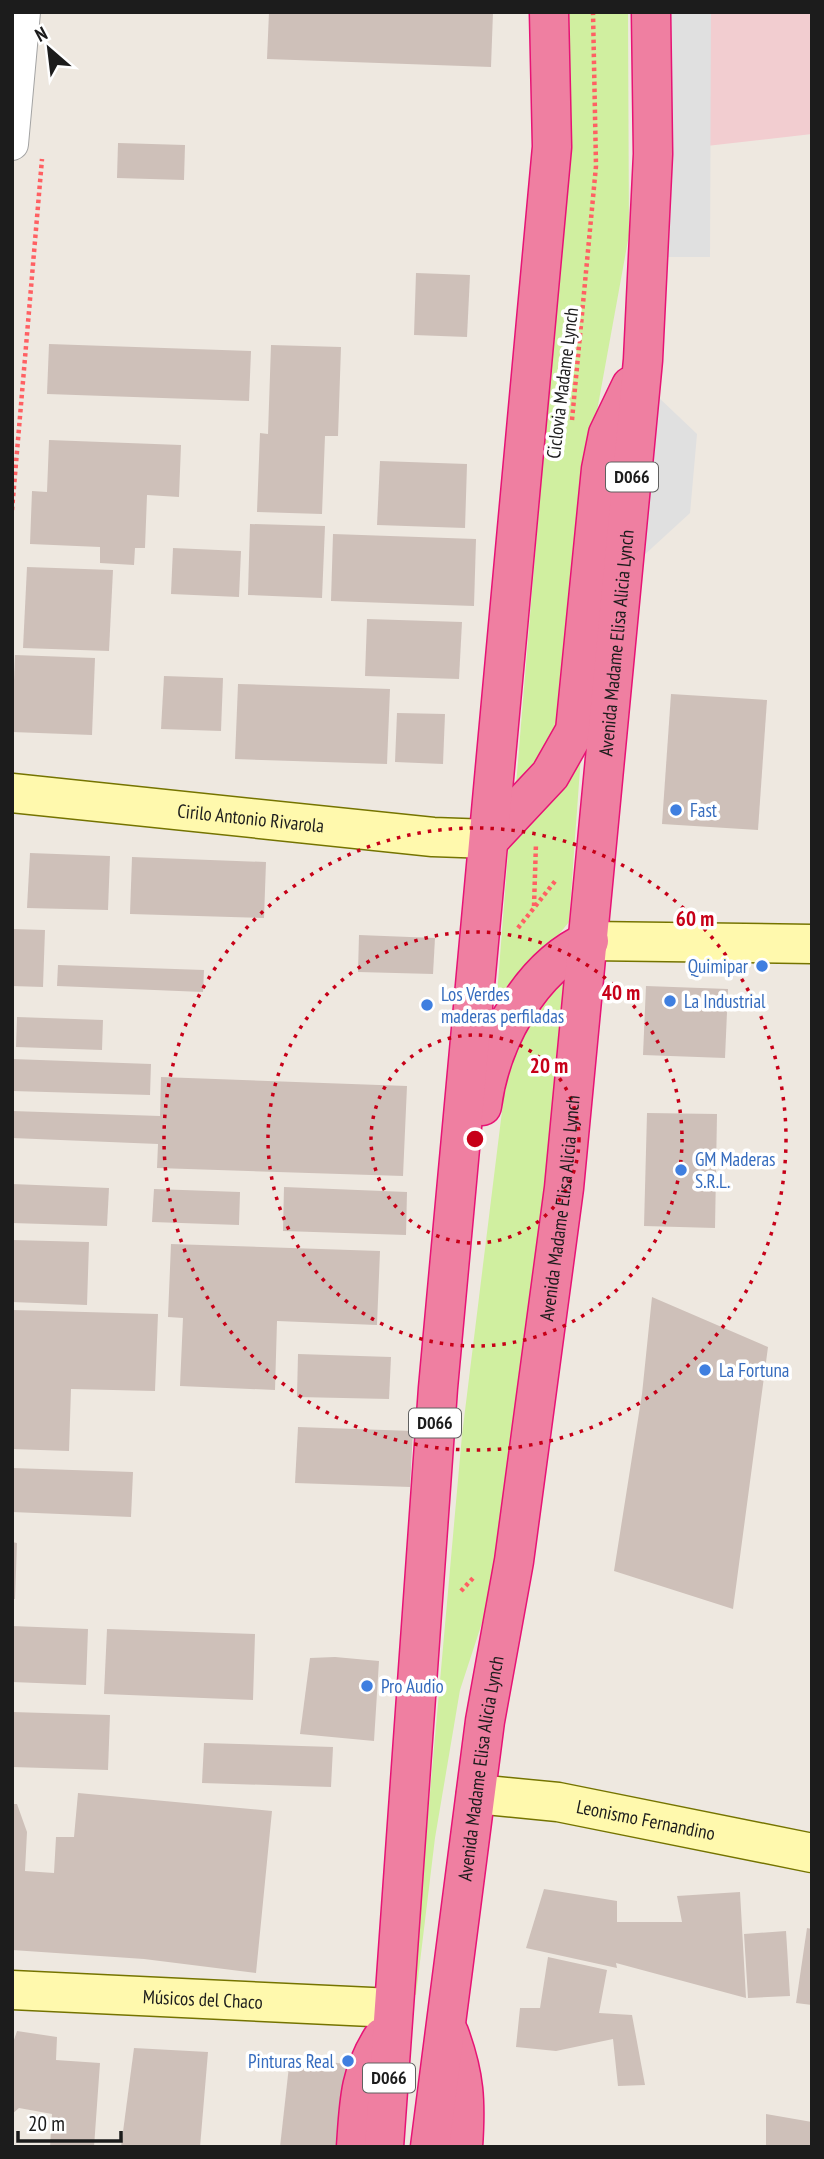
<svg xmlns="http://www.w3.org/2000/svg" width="824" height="2159" viewBox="0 0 824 2159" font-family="'PT Sans Narrow',sans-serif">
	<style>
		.commercial { fill: #f2cdd0 }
		.grass { fill: #d0efa0 }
		.parking { fill: #e0e0e0 }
		.building { fill: #cec0b9 }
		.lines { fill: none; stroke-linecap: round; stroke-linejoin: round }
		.street-casing { stroke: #a3a3a3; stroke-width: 34 }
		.secondary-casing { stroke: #757400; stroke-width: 41 }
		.highway-casing { stroke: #e71375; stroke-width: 41 }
		.path { stroke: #ff6063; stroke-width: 4.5; stroke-dasharray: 3.5 3.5; stroke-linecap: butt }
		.street { stroke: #fff; stroke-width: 32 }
		.secondary { stroke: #fff9ad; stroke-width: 38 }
		.highway { stroke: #ef7fa1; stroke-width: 38 }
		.ring { fill: none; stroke: #c70018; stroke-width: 3.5; stroke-dasharray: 3.5 7 }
		.shop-dot { fill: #3f7fe0; stroke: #fff; stroke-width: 2.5 }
		.labels { text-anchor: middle; stroke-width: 7; stroke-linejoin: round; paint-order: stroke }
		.shield { fill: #fff; stroke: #606060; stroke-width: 2 }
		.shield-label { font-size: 18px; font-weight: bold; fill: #1c1c1c }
		.street-label { font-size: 19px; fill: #1c1c1c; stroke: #fff }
		.shop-label { font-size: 19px; fill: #366cbe; stroke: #fff; text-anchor: start }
		.centre { fill: #c70018; stroke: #fff; stroke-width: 3.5 }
		.ring-label { font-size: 21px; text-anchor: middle; font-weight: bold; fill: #c70018; stroke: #fff; stroke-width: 7; stroke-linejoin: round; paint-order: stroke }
	</style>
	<rect width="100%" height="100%" fill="#eee8e0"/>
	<polygon class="commercial" points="683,12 812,12 812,134 680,149"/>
	<g class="grass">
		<polygon points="565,12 628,12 629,235 591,444 562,716 544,758 516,785 567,170"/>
		<polygon points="581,755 569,922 525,976 495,1020 509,841"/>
		<polygon points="567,971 519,1437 496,1580 460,1690 435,1838 416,1995 412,1994 462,1435 504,1095 520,1033"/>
	</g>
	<g class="parking">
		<polygon points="667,12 711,12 710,257 667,257"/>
		<polygon points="657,396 697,434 690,513 642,557"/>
	</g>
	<g class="building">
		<polygon points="269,12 493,12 491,67 267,59"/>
		<polygon points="118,143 185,145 184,180 117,178"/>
		<polygon points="416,273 470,275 467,337 414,335"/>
		<polygon points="49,344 251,351 249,401 47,394"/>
		<polygon points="271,345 341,347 338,436 325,436 322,514 257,512 260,433 268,434"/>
		<polygon points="49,440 181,445 179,497 147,495 145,548 135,548 134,565 100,563 100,547 30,544 32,491 47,492"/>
		<polygon points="380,461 467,464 465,528 377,525"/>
		<polygon points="250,524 325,526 322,598 248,595"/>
		<polygon points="333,534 476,539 474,606 331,601"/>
		<polygon points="173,548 241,551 239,597 171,594"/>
		<polygon points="27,567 113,570 109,651 23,648"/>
		<polygon points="367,619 462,622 459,679 365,676"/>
		<polygon points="15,655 95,658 92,735 12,732"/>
		<polygon points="164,676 223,678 221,731 161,729"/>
		<polygon points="238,684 390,689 387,764 235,759"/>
		<polygon points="671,694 767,700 758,830 662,824"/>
		<polygon points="397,713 445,714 443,764 395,762"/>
		<polygon points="30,853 110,856 108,910 27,908"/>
		<polygon points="132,857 266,862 264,918 130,914"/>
		<polygon points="12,929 45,930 43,987 12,986"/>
		<polygon points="359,935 435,938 433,974 358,972"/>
		<polygon points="58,965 204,970 203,992 57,986"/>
		<polygon points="646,986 728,989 725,1058 643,1055"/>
		<polygon points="17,1017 103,1020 102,1050 16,1047"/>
		<polygon points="12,1059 151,1064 150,1095 12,1091"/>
		<polygon points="161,1077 407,1086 403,1176 157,1168 158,1144 12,1138 12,1111 160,1116"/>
		<polygon points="647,1113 717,1114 715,1228 644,1226"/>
		<polygon points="12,1184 109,1188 107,1226 12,1223"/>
		<polygon points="284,1187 407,1192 406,1235 283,1231"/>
		<polygon points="154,1189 240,1192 239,1225 152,1222"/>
		<polygon points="12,1240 89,1242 87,1305 12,1302"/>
		<polygon points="171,1244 380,1251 377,1325 277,1321 275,1390 180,1386 183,1318 168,1317"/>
		<polygon points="652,1297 768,1347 733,1609 614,1571 642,1394"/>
		<polygon points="12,1310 158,1314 155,1391 71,1389 69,1451 12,1449"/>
		<polygon points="298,1354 391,1357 389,1399 297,1397"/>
		<polygon points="298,1427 413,1431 410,1487 295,1483"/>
		<polygon points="12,1468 133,1472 131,1517 12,1512"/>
		<polygon points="12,1542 17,1543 15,1599 12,1599"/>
		<polygon points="12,1626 88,1629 86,1685 12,1682"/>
		<polygon points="107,1629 255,1634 253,1700 104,1694"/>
		<polygon points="335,1657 379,1661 374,1741 300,1734 310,1658"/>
		<polygon points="12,1712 110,1715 108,1770 12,1767"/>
		<polygon points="204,1743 333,1747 331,1787 202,1783"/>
		<polygon points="78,1793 272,1811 256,1973 144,1959 12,1950 12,1804 17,1804 27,1832 25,1871 54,1873 56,1837 74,1837"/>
		<polygon points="544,1889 617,1901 617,1922 682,1922 677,1896 740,1892 746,1998 616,1963 617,1968 526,1948"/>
		<polygon points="807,1928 812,1929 812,2005 796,2003"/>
		<polygon points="786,1931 790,1996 748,1998 744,1934"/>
		<polygon points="548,1957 607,1970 599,2013 632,2015 645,2085 618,2086 613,2039 556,2051 516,2047 520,2008 540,2008"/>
		<polygon points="17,2031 57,2037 56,2060 100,2063 94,2147 50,2147 52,2114 19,2108 12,2114 12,2046"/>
		<polygon points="134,2048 208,2052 200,2147 121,2147"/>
		<polygon points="290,2057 353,2065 343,2147 280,2147"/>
		<polygon points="766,2114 812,2122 812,2147 766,2147"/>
	</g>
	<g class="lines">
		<defs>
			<polyline id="street" points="12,144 24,12"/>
			<g id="secondary">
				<path id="s1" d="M12,793l421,44 57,2"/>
				<polyline points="589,941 812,944"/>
				<path id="s2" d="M476,1794l82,8 254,51"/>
				<path id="s3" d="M12,1990l381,18"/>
			</g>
			<g id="highway">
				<polyline points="490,839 550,775 575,731 601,469 608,434 631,386"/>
				<path d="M482,1106c8,-63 47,-138 107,-165"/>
				<path d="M449,2033c16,43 17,69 14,114"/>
				<path d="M356,2147c3,-44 3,-73 27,-110"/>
				<polyline points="384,2147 438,1388 552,147 549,12"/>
				<path id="s4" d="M430,2147l55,-426 29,-160 50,-373 79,-828 10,-206 -2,-142"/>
			</g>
		</defs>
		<use href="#street" class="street-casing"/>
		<use href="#secondary" class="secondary-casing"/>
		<use href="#highway" class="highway-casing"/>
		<g class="path">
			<polyline points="572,420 596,166 593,12"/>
			<polyline points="12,510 42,159"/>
			<polyline points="534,906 536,843"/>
			<polyline points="518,928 556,880"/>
			<polyline points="461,1591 474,1577"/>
		</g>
		<use href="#street" class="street"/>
		<use href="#secondary" class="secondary"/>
		<use href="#highway" class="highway"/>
	</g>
	<g class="ring">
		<circle cx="475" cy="1139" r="104"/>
		<circle cx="475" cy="1139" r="207"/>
		<circle cx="475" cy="1139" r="311"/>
	</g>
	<g class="shop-dot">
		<circle cx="676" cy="810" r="7"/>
		<circle cx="762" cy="966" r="7"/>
		<circle cx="670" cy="1001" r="7"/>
		<circle cx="427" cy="1005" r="7"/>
		<circle cx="681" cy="1170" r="7"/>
		<circle cx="705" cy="1370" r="7"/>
		<circle cx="367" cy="1686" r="7"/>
		<circle cx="348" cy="2061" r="7"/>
	</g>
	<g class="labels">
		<g class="shield">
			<rect x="606" y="462.5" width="52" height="29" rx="5"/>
			<rect x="409" y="1408.5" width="52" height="29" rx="5"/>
			<rect x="363" y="2063.5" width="52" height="29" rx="5"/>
		</g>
		<g class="shield-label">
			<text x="632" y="483">D066</text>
			<text x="435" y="1429">D066</text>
			<text x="389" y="2084">D066</text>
		</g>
		<g class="street-label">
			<text transform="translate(562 383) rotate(-83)" y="7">Ciclovia Madame Lynch</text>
			<text dy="7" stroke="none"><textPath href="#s4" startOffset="1516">Avenida Madame Elisa Alicia Lynch</textPath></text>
			<text dy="7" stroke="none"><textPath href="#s1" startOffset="240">Cirilo Antonio Rivarola</textPath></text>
			<text dy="7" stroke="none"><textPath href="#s4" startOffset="948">Avenida Madame Elisa Alicia Lynch</textPath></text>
			<text dy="7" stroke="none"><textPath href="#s4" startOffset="382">Avenida Madame Elisa Alicia Lynch</textPath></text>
			<text dy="7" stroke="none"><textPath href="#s2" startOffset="172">Leonismo Fernandino</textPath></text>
			<text dy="7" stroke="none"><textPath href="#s3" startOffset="191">Músicos del Chaco</textPath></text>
		</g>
		<g class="shop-label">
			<text x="690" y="817">Fast</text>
			<text x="748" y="973" text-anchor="end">Quimipar</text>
			<text x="441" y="1001">Los Verdes<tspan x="441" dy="22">maderas perfiladas</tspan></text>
			<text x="684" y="1008">La Industrial</text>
			<text x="695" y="1166">GM Maderas<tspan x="695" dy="22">S.R.L.</tspan></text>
			<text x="719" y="1377">La Fortuna</text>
			<text x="381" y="1693">Pro Audio</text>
			<text x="334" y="2068" text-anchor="end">Pinturas Real</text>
		</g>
	</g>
	<circle cx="475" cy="1139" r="10" class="centre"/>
	<g class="ring-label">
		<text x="695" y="926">60 m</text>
		<text x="621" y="1000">40 m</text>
		<text x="549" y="1073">20 m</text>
	</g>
	<rect width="824" height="2159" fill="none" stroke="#1c1c1c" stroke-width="28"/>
	<g transform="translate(49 49) rotate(332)" stroke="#ffffff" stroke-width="5" paint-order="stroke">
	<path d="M0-5L12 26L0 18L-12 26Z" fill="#1c1c1c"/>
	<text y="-10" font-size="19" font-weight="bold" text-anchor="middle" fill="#1c1c1c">N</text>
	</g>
	<path d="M18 2131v10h103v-10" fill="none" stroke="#1c1c1c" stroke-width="3.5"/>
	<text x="28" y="2131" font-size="21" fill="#1c1c1c" stroke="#ffffff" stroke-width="5" paint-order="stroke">20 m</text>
</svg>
